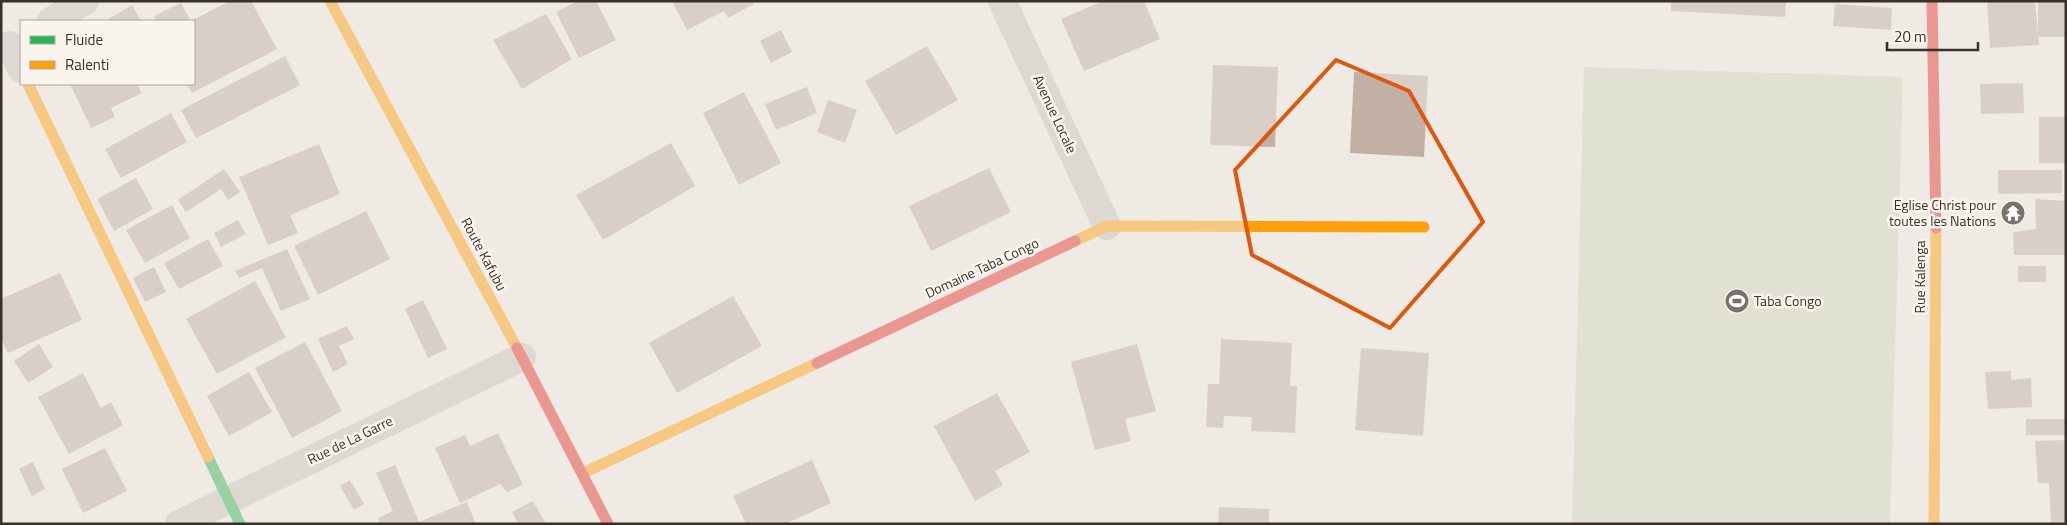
<svg xmlns="http://www.w3.org/2000/svg" width="2067" height="525" viewBox="0 0 2067 525" font-family="'Titillium Web',sans-serif">
	<style>
		.green { fill: #cfd5be }
		.building { fill: #c2b0a5 }
		.lines { fill: none; stroke-linecap: round; stroke-linejoin: round }
		.street { stroke: #c8c3bd; stroke-width: 28 }
		.fast { stroke: #30b455; stroke-width: 11 }
		.slow { stroke: #ff9f0a; stroke-width: 11 }
		.jam { stroke: #e5322d; stroke-width: 11 }
		.marked { fill: none; stroke: #df570e; stroke-width: 4; stroke-linejoin: round }
		.labels { text-anchor: middle; stroke-width: 5; stroke-linejoin: round; paint-order: stroke }
		.street-label { font-size: 14px; fill: #3a302a; stroke: #faf5ec }
		.poi-label { font-size: 14px; fill: #3a302a; stroke: #faf5ec; text-anchor: end }
	</style>
	<rect width="100%" height="100%" fill="#efeae4"/>
	<polygon class="green" points="1584,67 1903,77 1890,524 1572,524"/>
	<g class="building">
		<polygon points="230,1 251,1 277,49 192,93 187,84 194,84 194,21 191,21"/>
		<polygon points="578,1 596,1 616,40 579,58 556,12"/>
		<polygon points="672,1 753,1 754,4 728,18 724,11 687,30"/>
		<polygon points="1103,1 1144,1 1160,39 1084,71 1061,19"/>
		<polygon points="1671,1 1786,1 1785,17 1671,11"/>
		<polygon points="1987,1 2035,1 2038,32 2038,1 2065,1 2065,37 2038,37 2039,45 1990,48"/>
		<polygon points="181,3 190,20 156,21 154,16"/>
		<polygon points="1835,4 1892,8 1891,30 1833,26"/>
		<polygon points="132,5 141,21 105,21"/>
		<polygon points="546,14 572,59 522,89 493,40"/>
		<polygon points="781,30 792,52 771,63 760,41"/>
		<polygon points="927,46 958,100 896,135 865,81"/>
		<polygon points="285,56 300,85 196,138 181,110"/>
		<polygon points="1213,65 1278,67 1275,147 1210,145"/>
		<polygon points="1354,72 1428,76 1424,157 1350,153"/>
		<polygon points="2023,83 2024,113 1981,114 1980,84"/>
		<polygon points="70,84 137,84 142,93 111,108 115,117 91,128"/>
		<polygon points="807,87 817,113 776,130 765,104"/>
		<polygon points="744,92 781,163 739,185 703,113"/>
		<polygon points="828,100 857,110 845,143 817,132"/>
		<polygon points="171,113 187,142 121,178 105,149"/>
		<rect x="2039" y="117" width="27" height="46"/>
		<polygon points="671,143 695,186 603,240 576,195"/>
		<polygon points="319,144 340,194 290,215 298,233 268,245 239,177"/>
		<polygon points="989,168 1011,212 931,251 909,206"/>
		<polygon points="224,169 240,192 228,200 221,189 186,212 178,200"/>
		<polygon points="1998,170 2062,170 2062,193 1998,194"/>
		<polygon points="136,178 153,209 114,231 97,199"/>
		<polygon points="2035,199 2066,201 2066,255 2014,255 2013,232 2036,229"/>
		<polygon points="172,205 190,238 145,263 126,230"/>
		<polygon points="366,211 390,259 318,295 294,246"/>
		<polygon points="238,220 246,234 221,247 214,233"/>
		<polygon points="208,239 223,266 179,289 164,263"/>
		<polygon points="287,249 310,299 281,311 262,268 239,278 235,271"/>
		<rect x="2018" y="266" width="28" height="16"/>
		<polygon points="154,267 166,292 145,302 133,278"/>
		<polygon points="60,273 82,320 8,353 1,338 1,299"/>
		<polygon points="255,281 286,337 217,374 186,319"/>
		<polygon points="733,296 762,346 677,393 649,343"/>
		<polygon points="423,300 447,349 428,358 405,309"/>
		<polygon points="347,326 354,339 339,346 348,364 333,372 318,339"/>
		<polygon points="1221,339 1292,343 1290,386 1297,386 1295,433 1251,431 1252,417 1224,416 1223,428 1206,427 1208,384 1219,384"/>
		<polygon points="305,342 342,411 292,438 255,368"/>
		<polygon points="39,344 53,367 28,383 14,361"/>
		<polygon points="1137,344 1156,411 1125,419 1131,441 1095,450 1071,362"/>
		<polygon points="1361,348 1429,353 1423,436 1355,430"/>
		<polygon points="2011,371 2011,380 2031,378 2032,407 1988,409 1985,372"/>
		<polygon points="249,372 272,412 229,436 207,396"/>
		<polygon points="83,373 101,408 111,402 123,425 69,454 38,397"/>
		<polygon points="997,393 1030,452 995,471 1003,485 975,501 934,426"/>
		<rect x="2026" y="419" width="40" height="16"/>
		<polygon points="498,433 523,485 507,492 500,484 460,503 435,448 465,435 470,446"/>
		<polygon points="2066,440 2066,524 2051,524 2049,483 2038,483 2035,441"/>
		<polygon points="105,448 127,491 83,513 62,469"/>
		<polygon points="812,460 831,503 785,524 746,524 733,496"/>
		<polygon points="33,462 45,489 32,496 19,469"/>
		<polygon points="395,465 419,522 467,502 476,524 380,524 378,518 393,511 376,473"/>
		<polygon points="350,480 364,504 354,510 340,486"/>
		<polygon points="533,501 546,524 518,524 512,512"/>
		<polygon points="1219,507 1269,509 1269,524 1218,524"/>
	</g>
	<g class="lines">
		<g class="street">
			<polyline points="1002,1 1107,226"/>
			<polyline points="51,21 85,1"/>
			<polyline points="10,45 21,69"/>
			<polyline points="179,524 522,357"/>
		</g>
		<polyline class="fast" points="208,457 240,524"/>
		<g class="slow">
			<polyline points="330,1 517,348"/>
			<polyline points="28,84 208,457"/>
			<polyline points="1075,241 1107,226 1424,227"/>
			<polyline points="583,473 817,363"/>
			<polyline points="1934,524 1936,228"/>
		</g>
		<g class="jam">
			<polyline points="1932,1 1936,228"/>
			<polyline points="517,348 608,524"/>
			<polyline points="817,363 1075,241"/>
		</g>
	</g>
	<path d="M0 0H2067V525H0ZM1336,60l73,31 74,131 -93,106 -138,-73 -17,-85z" fill="#efeae4" fill-opacity=".55" fill-rule="evenodd"/>
	<path class="marked" d="M1336,60l73,31 74,131 -93,106 -138,-73 -17,-85z"/>
	<defs>
		<symbol id="temple-disc" viewBox="-11 -11 22 22"><circle r="9.5" fill="#79716b" stroke="#faf5ec"/><path d="M0-6L5-2H3V0L6.5 2.5H4V6H1.5V3h-3V6H-4V2.5H-6.5L-3 0V-2H-5Z" fill="#fff"/></symbol>
		<symbol id="stadium-disc" viewBox="-11 -11 22 22"><circle r="9.5" fill="#79716b" stroke="#faf5ec"/><path d="M0-5a6.5 5 0 1 0 0 10a6.5 5 0 1 0 0-10ZM-3.5-1.8h7v3.6h-7Z" fill="#fff"/></symbol>
	</defs>
	<g fill-rule="evenodd">
		<use href="#temple-disc" x="1999" y="199" width="28" height="28"/>
		<use href="#stadium-disc" x="1723" y="287" width="28" height="28"/>
	</g>
	<g class="labels">
		<g class="street-label">
			<text transform="translate(1055 114) rotate(65)" y="5">Avenue Locale</text>
			<text transform="translate(484 254) rotate(62)" y="5">Route Kafubu</text>
			<text transform="translate(982 268) rotate(-25)" y="5">Domaine Taba Congo</text>
			<text transform="translate(1920 277) rotate(-90)" y="5">Rue Kalenga</text>
			<text transform="translate(350 440) rotate(-26)" y="5">Rue de La Garre</text>
		</g>
		<g class="poi-label">
			<text x="1996" y="210">Eglise Christ pour<tspan x="1996" dy="16">toutes les Nations</tspan></text>
			<text x="1754" y="306" text-anchor="start">Taba Congo</text>
		</g>
	</g>
	<rect width="2067" height="525" fill="none" stroke="#3a302a" stroke-width="5"/>
	<rect x="20" y="20" width="175" height="65" fill="#faf5ec" stroke="#ada69e"/>
	<rect x="30" y="36" width="25" height="8" fill="#30b455" stroke="#ada69e"/>
	<text x="65" y="45" font-size="15" fill="#3a302a">Fluide</text>
	<rect x="30" y="61" width="25" height="8" fill="#ff9f0a" stroke="#ada69e"/>
	<text x="65" y="70" font-size="15" fill="#3a302a">Ralenti</text>
	<path d="M1887 42v8h91v-8" fill="none" stroke="#3a302a" stroke-width="2.5"/>
	<text x="1894" y="42" font-size="15" fill="#3a302a" stroke="#faf5ec" stroke-width="4" paint-order="stroke">20 m</text>
</svg>
